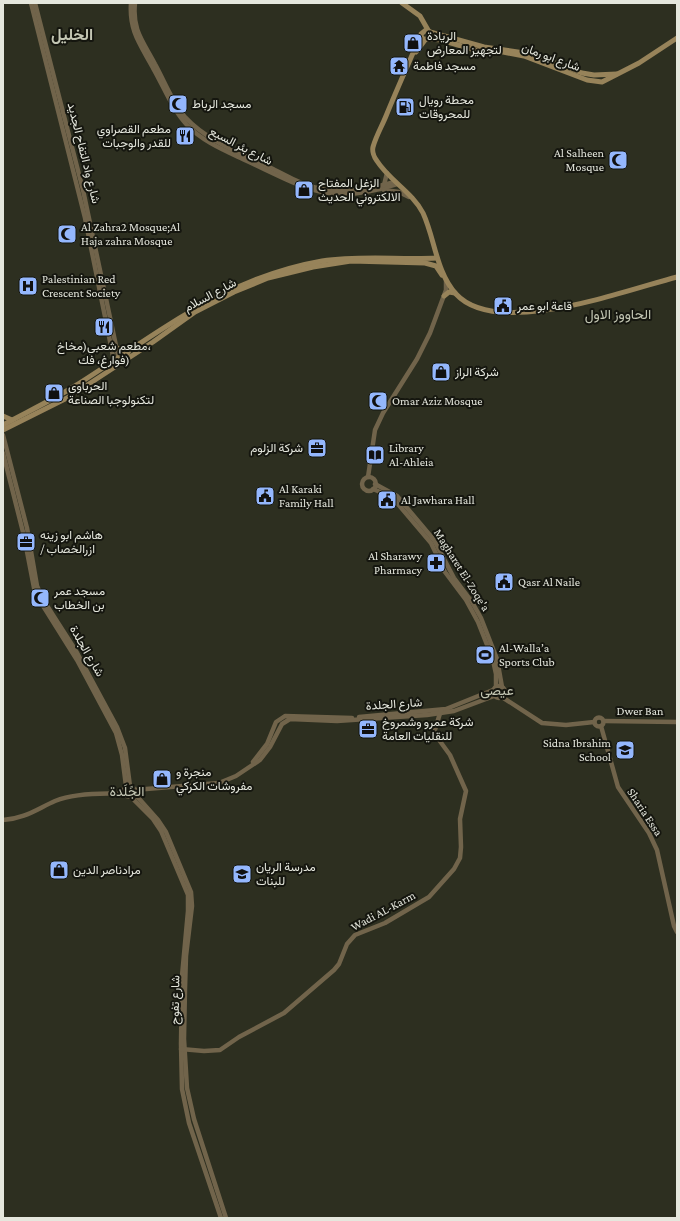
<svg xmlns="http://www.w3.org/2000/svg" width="680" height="1221" viewBox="0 0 680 1221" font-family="'Crimson Pro',Vazirmatn,serif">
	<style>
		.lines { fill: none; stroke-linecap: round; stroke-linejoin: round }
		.tertiary { stroke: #71644b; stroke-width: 4.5 }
		.secondary { stroke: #97835a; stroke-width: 5 }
		.labels { text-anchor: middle; stroke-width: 4; stroke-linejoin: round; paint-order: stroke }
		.poi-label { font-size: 12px; fill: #e5e7dd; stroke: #15160f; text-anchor: start }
		.street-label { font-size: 12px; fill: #e5e7dd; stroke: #15160f }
		.quarter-label { font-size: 14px; fill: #c3c6b3; stroke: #15160f }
		.district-label { font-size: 16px; font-weight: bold; fill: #c3c6b3; stroke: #15160f }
	</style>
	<rect width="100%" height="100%" fill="#2d2f20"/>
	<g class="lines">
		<g class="tertiary">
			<polyline points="31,3 85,218 114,361 118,365"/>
			<polyline points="35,3 83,190 119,360"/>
			<path d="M131,3c-2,28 9,41 22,65 11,19 19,41 34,57 16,17 39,26 60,36 60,28 82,45 150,23"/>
			<path d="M135,3c-3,27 8,38 20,61 10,18 17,38 30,53 23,25 58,37 88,52 14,7 28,16 44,19 27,6 52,1 78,-6"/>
			<polyline points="384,185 387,173"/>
			<polyline points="384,190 399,192 409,197"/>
			<polyline points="3,435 27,528 37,586 44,601 76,651 117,727 125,748 130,786"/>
			<polyline points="3,453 24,536 35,593 77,660 116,733 122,755 126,786"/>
			<polyline points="368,477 375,430 383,413 417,359 430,333 446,290 446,280"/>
			<circle cx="369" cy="484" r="7"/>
			<polyline points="375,484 397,496 434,540 454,578 472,602 481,618 497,659 502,687"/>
			<polyline points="373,489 392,497 431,543 445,572 466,600 478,622 493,660 496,674 496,687"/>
			<circle cx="499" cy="692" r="6"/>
			<polyline points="502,697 542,723 566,725 594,722"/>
			<polyline points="359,717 446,709 493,690"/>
			<circle cx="599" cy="722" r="4.5"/>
			<polyline points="604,721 677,722"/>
			<polyline points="601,726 618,787 649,833 657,850 674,926 677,932"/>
			<polyline points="253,762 267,744 276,722 285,716 352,718"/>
			<circle cx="129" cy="791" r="5.5"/>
			<polyline points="134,790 219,783 236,776 260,760 270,747 282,724 290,719 337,721 427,715 454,711 494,696"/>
			<polyline points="134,793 158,820 166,832 191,892 192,906 186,956 185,989 184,1039 187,1088 194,1119 226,1218"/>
			<polyline points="131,797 153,819 161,831 188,895 188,911 182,976 181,1044 182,1089 189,1123 221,1218"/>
			<path d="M3,820c21,-1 34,-11 52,-19 21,-8 47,-8 69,-7"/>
			<polyline points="181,1049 204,1051 220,1050 239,1037 284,1013 334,970 339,964 347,944 355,935 385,923 429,897 454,869 460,858 461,847 460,819 466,791 450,755 434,733 441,710"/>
		</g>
		<g class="secondary">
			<polyline points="402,3 420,16 428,30"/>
			<polyline points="430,32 484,47 531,54 582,73 594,75 617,74"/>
			<path d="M421,35c-12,27 -24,54 -35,81 -4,10 -10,20 -13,31 -1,4 1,10 4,14 12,19 36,32 46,52 12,26 13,59 33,81 41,45 170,-4 221,-17"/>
			<polyline points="429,39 441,40 475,50 503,52 524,56 587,80 602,82 639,63 677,38"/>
			<polyline points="416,52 425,40 430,37 430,32 426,30 421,34 421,37 425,40"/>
			<polyline points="444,296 449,292 455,293"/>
			<polyline points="117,348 128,353"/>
			<polyline points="3,416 12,420"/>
			<path d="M3,425c24,-13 49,-25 72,-39 82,-52 149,-108 247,-125 39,-6 77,-1 115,-3"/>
			<polyline points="3,430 69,397 153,342 195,312 234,292 268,278 313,267 351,261 425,263 436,266 442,275"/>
		</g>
	</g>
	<defs>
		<symbol id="shop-square" viewBox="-11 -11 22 22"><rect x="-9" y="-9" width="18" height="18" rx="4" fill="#94b7fd" stroke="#15160f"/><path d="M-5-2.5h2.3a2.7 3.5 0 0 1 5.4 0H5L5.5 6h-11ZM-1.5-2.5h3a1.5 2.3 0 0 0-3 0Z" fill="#111"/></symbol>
		<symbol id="temple-square" viewBox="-11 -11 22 22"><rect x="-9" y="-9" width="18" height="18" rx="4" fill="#94b7fd" stroke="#15160f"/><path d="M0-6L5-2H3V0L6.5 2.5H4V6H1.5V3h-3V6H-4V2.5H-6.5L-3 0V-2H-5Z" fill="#111"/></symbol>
		<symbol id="mosque-square" viewBox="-11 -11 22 22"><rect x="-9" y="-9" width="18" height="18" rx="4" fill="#94b7fd" stroke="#15160f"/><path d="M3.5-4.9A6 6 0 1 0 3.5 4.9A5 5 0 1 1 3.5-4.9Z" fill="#111"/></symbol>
		<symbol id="fuel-square" viewBox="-11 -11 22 22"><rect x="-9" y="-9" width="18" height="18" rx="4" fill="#94b7fd" stroke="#15160f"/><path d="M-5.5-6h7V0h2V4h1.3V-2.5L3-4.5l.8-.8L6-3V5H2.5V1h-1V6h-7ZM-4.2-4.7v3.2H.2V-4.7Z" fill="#111"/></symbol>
		<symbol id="restaurant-square" viewBox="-11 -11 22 22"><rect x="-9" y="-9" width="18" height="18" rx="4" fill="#94b7fd" stroke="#15160f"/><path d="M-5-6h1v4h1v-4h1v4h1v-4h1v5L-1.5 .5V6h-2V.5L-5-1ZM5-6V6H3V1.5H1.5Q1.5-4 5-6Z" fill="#111"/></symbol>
		<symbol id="hospital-square" viewBox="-11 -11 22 22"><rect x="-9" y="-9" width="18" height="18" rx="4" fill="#94b7fd" stroke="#15160f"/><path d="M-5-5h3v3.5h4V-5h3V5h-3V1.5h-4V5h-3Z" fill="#111"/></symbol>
		<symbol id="civic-square" viewBox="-11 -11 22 22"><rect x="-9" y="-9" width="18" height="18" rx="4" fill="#94b7fd" stroke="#15160f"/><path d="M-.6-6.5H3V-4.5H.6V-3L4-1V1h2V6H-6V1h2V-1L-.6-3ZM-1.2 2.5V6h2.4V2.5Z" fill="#111"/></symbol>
		<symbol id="office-square" viewBox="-11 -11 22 22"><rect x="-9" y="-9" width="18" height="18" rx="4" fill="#94b7fd" stroke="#15160f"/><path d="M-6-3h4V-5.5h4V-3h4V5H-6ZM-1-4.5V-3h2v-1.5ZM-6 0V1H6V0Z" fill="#111"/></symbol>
		<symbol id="library-square" viewBox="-11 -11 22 22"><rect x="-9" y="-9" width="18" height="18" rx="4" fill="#94b7fd" stroke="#15160f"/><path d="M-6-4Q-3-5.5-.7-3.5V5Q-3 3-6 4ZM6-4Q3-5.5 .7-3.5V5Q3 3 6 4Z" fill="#111"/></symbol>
		<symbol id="pharmacy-square" viewBox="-11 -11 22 22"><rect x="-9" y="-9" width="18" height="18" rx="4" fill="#94b7fd" stroke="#15160f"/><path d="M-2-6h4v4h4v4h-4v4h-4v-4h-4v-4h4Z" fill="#111"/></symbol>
		<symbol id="stadium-square" viewBox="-11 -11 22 22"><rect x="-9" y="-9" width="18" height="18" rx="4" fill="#94b7fd" stroke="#15160f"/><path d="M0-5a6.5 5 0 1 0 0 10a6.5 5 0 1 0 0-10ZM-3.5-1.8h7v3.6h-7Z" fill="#111"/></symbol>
		<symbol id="school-square" viewBox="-11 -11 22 22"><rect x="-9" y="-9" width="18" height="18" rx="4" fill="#94b7fd" stroke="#15160f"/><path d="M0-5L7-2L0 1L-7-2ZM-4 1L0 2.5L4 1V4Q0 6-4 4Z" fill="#111"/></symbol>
	</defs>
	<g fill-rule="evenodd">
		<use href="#shop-square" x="402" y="32" width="22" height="22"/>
		<use href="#temple-square" x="388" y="55" width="22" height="22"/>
		<use href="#mosque-square" x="167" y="93" width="22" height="22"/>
		<use href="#fuel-square" x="394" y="96" width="22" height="22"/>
		<use href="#restaurant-square" x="174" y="125" width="22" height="22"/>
		<use href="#mosque-square" x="607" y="149" width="22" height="22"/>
		<use href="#shop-square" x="293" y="179" width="22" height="22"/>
		<use href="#mosque-square" x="56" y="223" width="22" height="22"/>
		<use href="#hospital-square" x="17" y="275" width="22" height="22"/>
		<use href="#civic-square" x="492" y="295" width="22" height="22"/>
		<use href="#restaurant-square" x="93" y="316" width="22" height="22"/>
		<use href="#shop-square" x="430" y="361" width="22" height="22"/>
		<use href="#shop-square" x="43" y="382" width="22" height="22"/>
		<use href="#mosque-square" x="367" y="390" width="22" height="22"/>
		<use href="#office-square" x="306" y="437" width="22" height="22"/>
		<use href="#library-square" x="364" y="444" width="22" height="22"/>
		<use href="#civic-square" x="254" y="485" width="22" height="22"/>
		<use href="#civic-square" x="376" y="489" width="22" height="22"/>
		<use href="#office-square" x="15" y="531" width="22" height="22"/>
		<use href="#pharmacy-square" x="425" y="552" width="22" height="22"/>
		<use href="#civic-square" x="493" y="571" width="22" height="22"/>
		<use href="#mosque-square" x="29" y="587" width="22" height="22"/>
		<use href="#stadium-square" x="474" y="644" width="22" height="22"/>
		<use href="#office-square" x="357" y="718" width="22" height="22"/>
		<use href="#school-square" x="614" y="739" width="22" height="22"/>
		<use href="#shop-square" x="151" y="768" width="22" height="22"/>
		<use href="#shop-square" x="48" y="859" width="22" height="22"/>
		<use href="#school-square" x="231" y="863" width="22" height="22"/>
	</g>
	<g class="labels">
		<g class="poi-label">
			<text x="427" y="40">الريادة<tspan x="427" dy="14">لتجهيز المعارض</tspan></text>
			<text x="413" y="70">مسجد فاطمة</text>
			<text x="419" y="104">محطة رويال<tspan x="419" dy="14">للمحروقات</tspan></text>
			<text x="192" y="108">مسجد الرباط</text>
			<text x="171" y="133" text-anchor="end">مطعم القصراوي<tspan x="171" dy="14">للقدر والوجبات</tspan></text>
			<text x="604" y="157" text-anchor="end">Al Salheen<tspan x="604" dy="14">Mosque</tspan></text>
			<text x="318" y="187">الزغل المفتاح<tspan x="318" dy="14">الالكتروني الحديث</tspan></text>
			<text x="81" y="231">Al Zahra2 Mosque;Al<tspan x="81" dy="14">Haja zahra Mosque</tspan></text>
			<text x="42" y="283">Palestinian Red<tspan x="42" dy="14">Crescent Society</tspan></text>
			<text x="517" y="310">قاعة ابو عمر</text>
			<text x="104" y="350" text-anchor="middle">مطعم شعبي(مخاخ،<tspan x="104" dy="14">فوارغ، فك)</tspan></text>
			<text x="455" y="376">شركة الراز</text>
			<text x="68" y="390">الحرباوي<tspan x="68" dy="14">لتكنولوجبا الصناعة</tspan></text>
			<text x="392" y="405">Omar Aziz Mosque</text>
			<text x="303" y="452" text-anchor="end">شركة الزلوم</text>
			<text x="389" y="452">Library<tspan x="389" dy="14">Al-Ahleia</tspan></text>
			<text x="279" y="493">Al Karaki<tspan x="279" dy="14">Family Hall</tspan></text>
			<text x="401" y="504">Al Jawhara Hall</text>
			<text x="40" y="539">هاشم ابو زينه<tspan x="40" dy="14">/ ازرالخصاب</tspan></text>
			<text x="422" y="560" text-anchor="end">Al Sharawy<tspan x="422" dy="14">Pharmacy</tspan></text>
			<text x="518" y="586">Qasr Al Naile</text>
			<text x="54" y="595">مسجد عمر<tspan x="54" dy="14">بن الخطاب</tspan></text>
			<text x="499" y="652">Al-Walla’a<tspan x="499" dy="14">Sports Club</tspan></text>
			<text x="382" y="726">شركة عمرو وشمروخ<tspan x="382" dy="14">للنقليات العامة</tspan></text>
			<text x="611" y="747" text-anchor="end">Sidna Ibrahim<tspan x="611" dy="14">School</tspan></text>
			<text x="176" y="776">منجرة و<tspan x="176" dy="14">مفروشات الكركي</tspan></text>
			<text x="256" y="871">مدرسة الريان<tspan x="256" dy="14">للبنات</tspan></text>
			<text x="73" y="874">مرادناصر الدين</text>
		</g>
		<g class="street-label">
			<text transform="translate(551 57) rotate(20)" y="4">شارع ابو رمان</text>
			<text transform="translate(241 146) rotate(27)" y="4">شارع بئر السبع</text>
			<text transform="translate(84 153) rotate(76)" y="4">شارع واد التفاح الجديد</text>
			<text transform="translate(210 295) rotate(-28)" y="4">شارع السلام</text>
			<text transform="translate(462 570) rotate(58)" y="4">Magharet El-Zoqe'a</text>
			<text transform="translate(87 651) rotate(60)" y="4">شارع الجلدة</text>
			<text transform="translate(394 704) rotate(-4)" y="4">شارع الجلدة</text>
			<text x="640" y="715">Dwer Ban</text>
			<text transform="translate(645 812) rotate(57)" y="4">Sharia Essa</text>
			<text transform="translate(383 911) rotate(-28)" y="4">Wadi AL-Karm</text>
			<text transform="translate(175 1000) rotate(-89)" y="4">شارع تفوح</text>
		</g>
		<g class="quarter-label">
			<text x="618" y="319">الحاووز الاول</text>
			<text x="497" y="695">عيصى</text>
			<text x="127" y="796">الجًلَدة</text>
		</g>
		<g class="district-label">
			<text x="72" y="40">الخليل</text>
		</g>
	</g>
	<rect width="680" height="1221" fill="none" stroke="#e5e7dd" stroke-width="8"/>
</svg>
